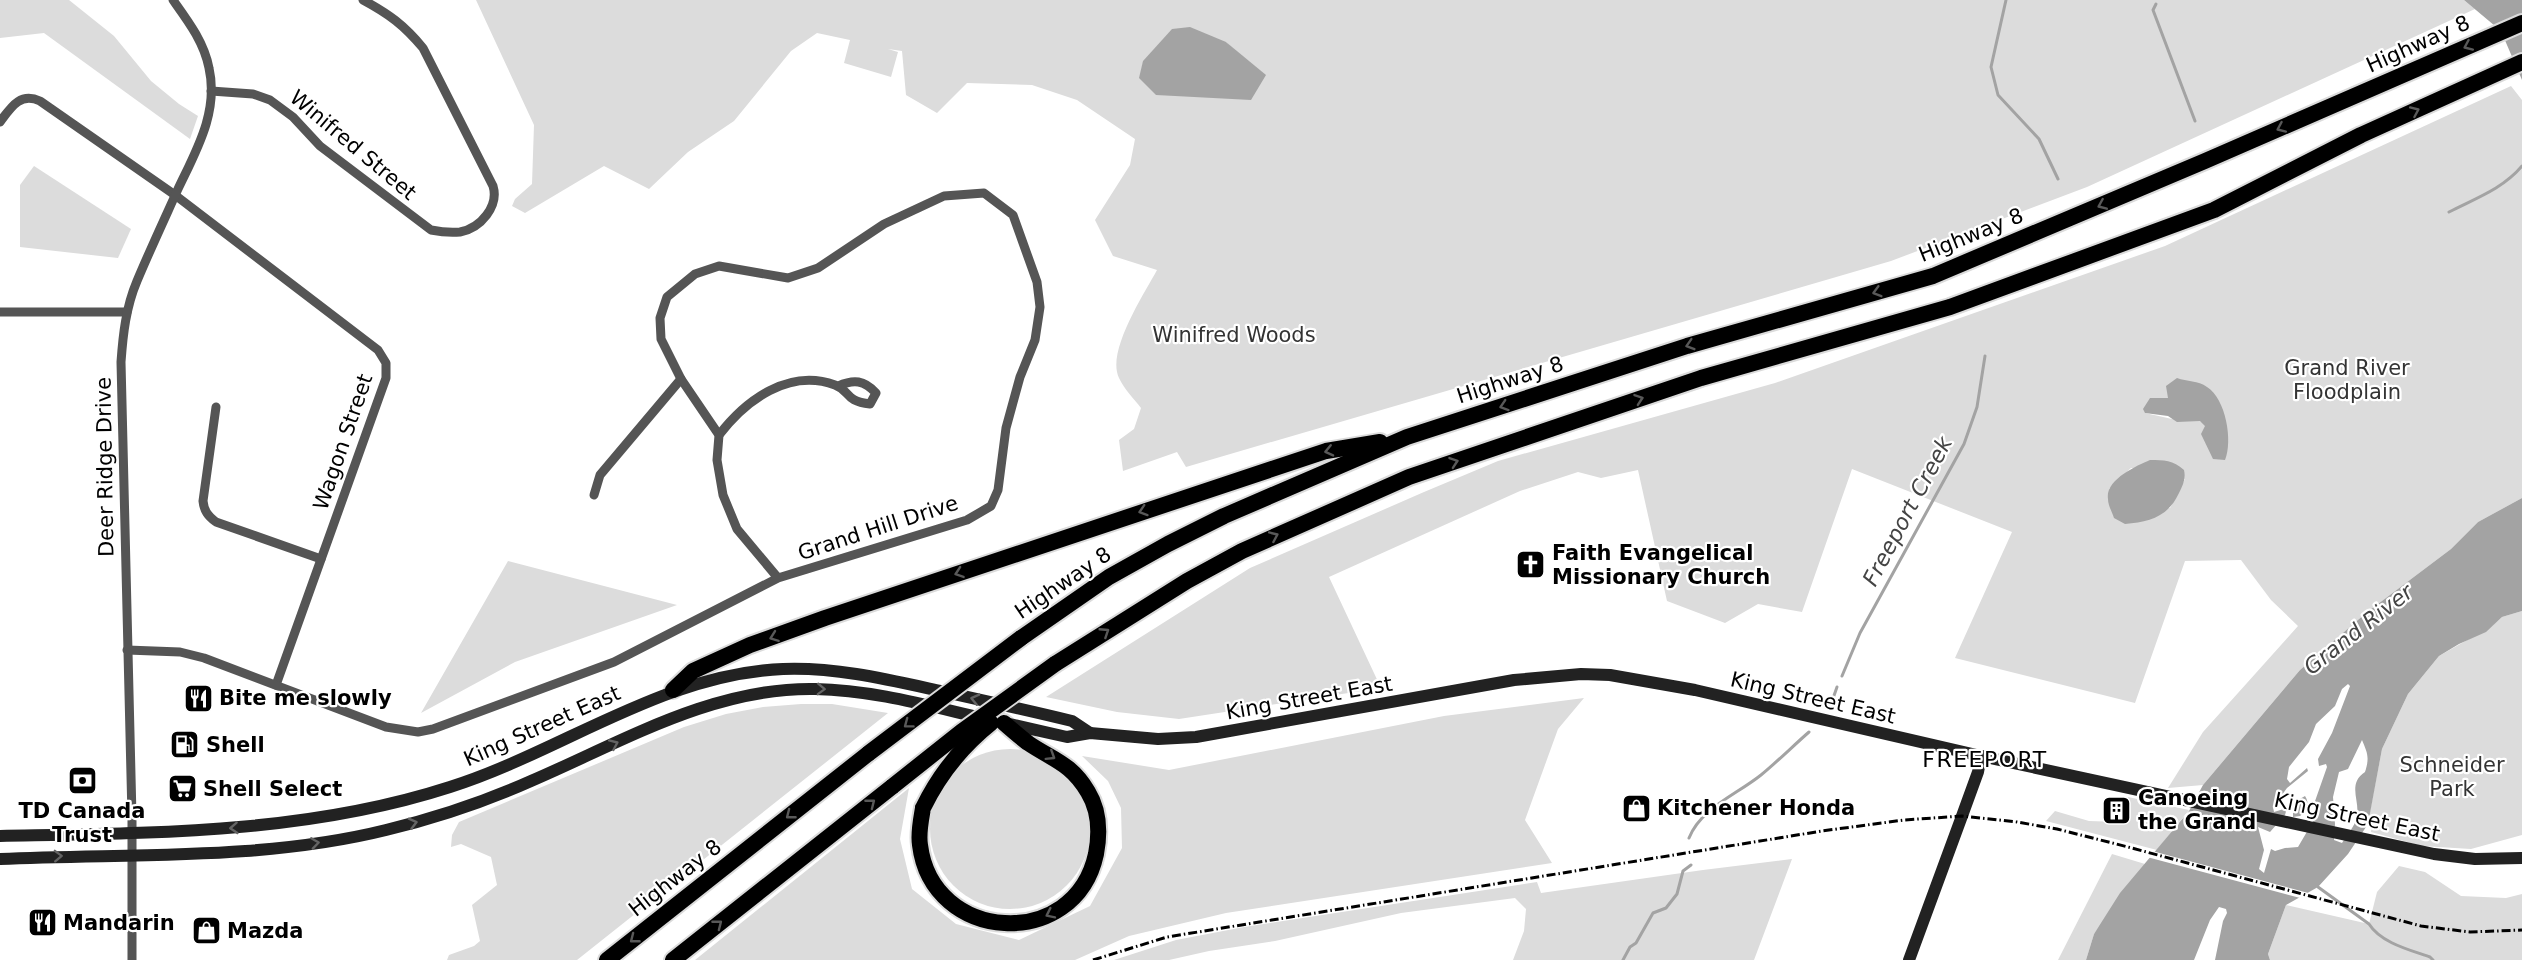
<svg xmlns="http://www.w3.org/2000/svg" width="2522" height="960" viewBox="0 0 2522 960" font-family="'DejaVu Sans',sans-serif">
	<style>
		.green { fill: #dcdcdc; fill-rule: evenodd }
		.water { fill: #a3a3a3; fill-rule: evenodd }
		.pier { fill: #fff }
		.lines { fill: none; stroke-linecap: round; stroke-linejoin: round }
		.stream { stroke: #a3a3a3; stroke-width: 3 }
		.highway-casing { stroke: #dbdbdb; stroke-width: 20 }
		.street { stroke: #555; stroke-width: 9 }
		.secondary { stroke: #222; stroke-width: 12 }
		.highway { stroke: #000; stroke-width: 16 }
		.rail { stroke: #000; stroke-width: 3; stroke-dasharray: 9 3 1.5 3; stroke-linecap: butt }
		.highway-bridge-casing { stroke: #dbdbdb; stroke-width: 20; stroke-linecap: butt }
		.highway-bridge { stroke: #000; stroke-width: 16 }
		.oneway { stroke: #595959 }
		.oneway2 { stroke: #646464 }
		.labels { text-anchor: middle; stroke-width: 4.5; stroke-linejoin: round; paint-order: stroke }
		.street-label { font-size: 21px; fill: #000; stroke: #fff }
		.park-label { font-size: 21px; fill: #333; stroke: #fff }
		.poi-label { font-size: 21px; font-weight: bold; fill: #000; stroke: #fff; text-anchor: start }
		.water-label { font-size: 22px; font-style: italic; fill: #444; stroke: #fff }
		.neighbourhood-label { font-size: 22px; letter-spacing: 1.5px; fill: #000; stroke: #fff }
	</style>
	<rect width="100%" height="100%" fill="#fff"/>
	<g class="green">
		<polygon points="0,0 69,0 114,36 151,81 179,104 198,116 190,139 44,33 0,38"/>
		<path d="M476,0h1988l11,9 -388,178 -196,74 -705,206 -9,-15 -54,19 -4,-31 15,-11 7,-21c-7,-9 -17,-19 -22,-30 -13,-26 25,-84 38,-108l-44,-14 -18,-36 35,-55 5,-26 -58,-39 -45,-15 -65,-2 -30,30 -31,-18 -4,-44 -14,-2 10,3 -7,25 -47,-14 6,-23 -33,-7 -26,18 -57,70 -46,31 -39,37 -45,-23 -79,47 -13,-7 3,-7 17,-15 2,-59zM1226,42l10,9 -97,27z"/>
		<path d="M2511,86l11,14v398l-44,24 -27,27 -85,64 -66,57 -97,115 -35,3 35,-56 95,-106 -27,-26 -30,-40 -56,1 -50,142 -180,-45 57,-126 -160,-63 -50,143 -44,-8 -33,19 -58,-22 -29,-131 -37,8 -23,-6 -58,19 -191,86 52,111 -202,31 -62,-7 -71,-15 204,-129 174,-76 74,-31 277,-78 390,-137zM2167,399l5,20 -27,-6zM2131,468l54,11 -15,29 -61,-19z"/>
		<polygon points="34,166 131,229 118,258 20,247 20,185"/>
		<polygon points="508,561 677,605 515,662 421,713"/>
		<polygon points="2522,611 2522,835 2471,849 2422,846 2371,832 2372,823 2368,822 2382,749 2408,694 2439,656 2492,626 2502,617"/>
		<polygon points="1584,698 1558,729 1525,820 1552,863 1226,913 1129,936 1075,960 695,960 909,788 900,839 912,889 956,924 1019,940 1090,906 1122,848 1121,808 1108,781 1082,756 1169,770 1444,716"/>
		<polygon points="801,704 832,704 888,713 577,960 447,960 449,955 474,946 480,941 472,905 497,885 491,857 461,844 451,847 452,835 459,822 684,727 726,714 763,707"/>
		<circle cx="1010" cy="829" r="80"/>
		<polygon points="2128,797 2189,810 2157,850 2046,821 2055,811 2089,821 2119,822"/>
		<polygon points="2112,854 2145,864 2094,934 2086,960 2058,960"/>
		<polygon points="1792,859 1754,960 1513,960 1524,931 1526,909 1515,898 1401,913 1275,941 1209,951 1169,960 1114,960 1176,940 1244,927 1537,882 1541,893 1703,870"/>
		<polygon points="2399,866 2425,872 2461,896 2506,898 2522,894 2522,960 2270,960 2268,954 2286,905 2369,924 2377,892"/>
	</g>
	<g class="water">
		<polygon points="2464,0 2522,0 2522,80 2501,31"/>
		<polygon points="1190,27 1226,42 1266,75 1251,100 1156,95 1139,78 1143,61 1172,29"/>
		<path d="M2177,378c10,4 21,2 30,9 19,12 26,54 18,73l-12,-1 -12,-25 4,-8 -5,-5 -23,1 -9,-6 -23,-3 -2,-4 7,-11h18l-2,-12z"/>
		<path d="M2150,460c14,0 23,0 34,10 2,9 -1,15 -5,23 -11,24 -30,29 -54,31l-11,-6c-2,-6 -6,-13 -6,-19 -3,-19 28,-33 42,-39z"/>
		<path d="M2522,498v113l-20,6 -16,15 -27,12 -20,12 -31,38 -26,55 -14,75 -20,30 -30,33 -32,18 -18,49 2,6h-55l8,-39 4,-8 -1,-4 -7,-2 -9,13 -16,40h-108l8,-26 26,-41 69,-82 14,-26 97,-115 66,-57 85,-64 27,-27zM2348,684l2,2 -18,47 -14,26 1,7 7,-2 1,3 -13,37 1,14 -17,29 -13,1 -10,3 -4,-2 -7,24 -5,-4 5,-19 -6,-23 12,5 15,-17 2,-7 -13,4 -1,-5 14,-19 21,-17 -1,-3 -17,15 -3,-4 2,-12 20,-25 7,-18 19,-18 7,-17zM2362,740c5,12 8,17 3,32 -18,12 -5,28 -8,45 -2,9 -10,18 -15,26l-8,-3 1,-16 -2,-27 6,-25 9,-3z"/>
		<path d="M2305,796c5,7 2,15 -5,20l-7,1v-14z"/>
	</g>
	<polygon class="pier" points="2152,851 2312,894 2304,899 2147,857"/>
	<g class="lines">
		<g class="stream">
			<polyline points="2006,0 1991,67 1998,95 2039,139 2058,179"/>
			<polyline points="2156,4 2153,10 2195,121"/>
			<path d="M2449,212c25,-13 54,-23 73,-46"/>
			<polyline points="1842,676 1860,633 1964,444 1977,407 1985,356"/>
			<polyline points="1830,707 1837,687"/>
			<path d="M1689,838c12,-30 47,-43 72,-63 17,-14 32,-29 48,-43"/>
			<path d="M2318,887l51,37c12,19 41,26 61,33l3,3"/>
			<polyline points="1623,960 1630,947 1636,943 1653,913 1666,908 1677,894 1683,871 1691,865"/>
		</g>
		<defs>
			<g id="highway">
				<polyline points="1021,638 1109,577 1168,544 1224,516 1407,437 1687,346 1933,276 2205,161 2522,23"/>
				<polyline points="1055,664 1187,581 1242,551 1409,477 1701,378 1950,307 2214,210 2361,135 2522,62"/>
				<polyline points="673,690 693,671 750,645 825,618 1326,451 1380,442"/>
				<path d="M923,808c-2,12 -5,25 -3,37 12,98 155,107 176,9 4,-21 3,-44 -8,-62 -17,-29 -35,-32 -60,-49 -8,-6 -16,-13 -24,-20"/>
				<polyline points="607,960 869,753"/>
				<polyline points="673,960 893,786"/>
			</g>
		</defs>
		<use href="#highway" class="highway-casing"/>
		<g class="street">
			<path d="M211,91l42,3 17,6 23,17 27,29 111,84c10,2 19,3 29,2 21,-4 39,-26 33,-46l-70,-138c-19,-23 -34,-34 -60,-48"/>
			<path d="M0,122c11,-15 20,-30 40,-21l135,94 203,155 8,13v15l-110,307"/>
			<polyline points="0,312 127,312"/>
			<path d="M216,407l-13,94c1,10 5,15 13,21l105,37"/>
			<path d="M719,435c27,-35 70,-67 116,-50 16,6 9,16 35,19l6,-11c-12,-13 -22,-14 -38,-7"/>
			<polyline points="594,495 600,475 681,379"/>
			<polyline points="127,650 180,652 204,658 386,727 418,732 433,729 614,662 778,578 967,520 991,506 998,490 1006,428 1020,377 1035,340 1040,307 1037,282 1013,215 984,193 944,196 884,224 818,268 788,278 719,266 695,274 667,297 660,318 661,339 681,379 719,435 717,460 723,495 737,529 778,578"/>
			<path d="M132,960v-143l-11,-455c2,-28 5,-55 16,-81 13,-31 27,-61 41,-92 18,-38 41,-77 31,-121 -5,-26 -21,-47 -36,-68"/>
		</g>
		<g class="secondary">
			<polyline points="1005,723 1067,737 1090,733 1158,739 1196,737 1514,680 1581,674 1610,675 1695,690 1981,756 2434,854 2475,859 2522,858"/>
			<path d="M0,836c151,-3 305,-2 450,-49 113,-36 212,-113 333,-118 52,-2 103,10 153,21 45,10 91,20 136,31l18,12"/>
			<path d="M0,859c128,-6 261,2 386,-29 50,-12 98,-28 145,-49 91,-39 182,-94 284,-92 58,1 114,17 171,30"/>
			<polyline points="1909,960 1962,816 1978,772 1981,756"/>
		</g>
		<use href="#highway" class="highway"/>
		<polyline class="rail" points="1093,960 1167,937 1822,831 1904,820 1962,816 2017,822 2057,829 2128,847 2421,926 2470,932 2522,930"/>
		<defs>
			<g id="highway-bridge">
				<polyline points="869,753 1021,638"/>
				<polyline points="893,786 961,732 1055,664"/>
				<path d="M923,808c17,-35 38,-61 68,-85"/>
			</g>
		</defs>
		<use href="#highway-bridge" class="highway-bridge-casing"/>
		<use href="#highway-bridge" class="highway-bridge"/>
	</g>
	<defs><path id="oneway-chevron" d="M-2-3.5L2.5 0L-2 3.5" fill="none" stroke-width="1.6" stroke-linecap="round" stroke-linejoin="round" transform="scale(1.5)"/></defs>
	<g class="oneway">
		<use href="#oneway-chevron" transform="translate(2468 46) rotate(156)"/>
		<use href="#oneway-chevron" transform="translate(2415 111) rotate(-24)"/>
		<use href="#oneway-chevron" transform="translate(2281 128) rotate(156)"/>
		<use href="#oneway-chevron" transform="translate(2102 205) rotate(157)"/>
		<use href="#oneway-chevron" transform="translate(1877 292) rotate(164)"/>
		<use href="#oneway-chevron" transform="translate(1690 345) rotate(163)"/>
		<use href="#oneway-chevron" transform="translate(1639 399) rotate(-19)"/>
		<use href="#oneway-chevron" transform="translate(1504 406) rotate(162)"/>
		<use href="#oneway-chevron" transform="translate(1329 451) rotate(167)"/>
		<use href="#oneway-chevron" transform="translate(1454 462) rotate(-19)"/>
		<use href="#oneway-chevron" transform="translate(1143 511) rotate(162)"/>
		<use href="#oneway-chevron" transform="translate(1274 536) rotate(-24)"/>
		<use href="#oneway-chevron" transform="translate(959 573) rotate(161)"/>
		<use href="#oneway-chevron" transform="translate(1105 632) rotate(-33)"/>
		<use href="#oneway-chevron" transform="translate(774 637) rotate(160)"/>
		<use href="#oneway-chevron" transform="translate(908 724) rotate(143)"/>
		<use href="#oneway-chevron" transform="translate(1051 756) rotate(32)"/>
		<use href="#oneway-chevron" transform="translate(871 803) rotate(-38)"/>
		<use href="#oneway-chevron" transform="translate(790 815) rotate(142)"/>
		<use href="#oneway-chevron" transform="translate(1050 914) rotate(154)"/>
		<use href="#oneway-chevron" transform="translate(718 924) rotate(-38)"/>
		<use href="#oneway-chevron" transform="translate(634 939) rotate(142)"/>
	</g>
	<g class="oneway2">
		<use href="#oneway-chevron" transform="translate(821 689) rotate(2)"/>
		<use href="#oneway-chevron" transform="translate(975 699) rotate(-167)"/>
		<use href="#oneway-chevron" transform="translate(614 744) rotate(-24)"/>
		<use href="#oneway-chevron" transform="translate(413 823) rotate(-15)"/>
		<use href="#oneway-chevron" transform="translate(234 828) rotate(176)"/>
		<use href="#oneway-chevron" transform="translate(315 843) rotate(-8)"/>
		<use href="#oneway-chevron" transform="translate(58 856) rotate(-2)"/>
	</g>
	<defs>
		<symbol id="church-square" viewBox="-11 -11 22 22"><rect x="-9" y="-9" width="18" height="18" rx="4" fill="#000" stroke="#fff"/><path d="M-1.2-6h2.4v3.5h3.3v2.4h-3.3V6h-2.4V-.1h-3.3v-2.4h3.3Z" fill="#fff"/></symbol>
		<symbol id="restaurant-square" viewBox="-11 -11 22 22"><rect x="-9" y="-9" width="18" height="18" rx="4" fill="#000" stroke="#fff"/><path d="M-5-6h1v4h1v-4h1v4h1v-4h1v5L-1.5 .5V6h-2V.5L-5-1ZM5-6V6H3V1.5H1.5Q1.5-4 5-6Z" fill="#fff"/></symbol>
		<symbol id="fuel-square" viewBox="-11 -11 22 22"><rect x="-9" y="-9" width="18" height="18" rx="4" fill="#000" stroke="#fff"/><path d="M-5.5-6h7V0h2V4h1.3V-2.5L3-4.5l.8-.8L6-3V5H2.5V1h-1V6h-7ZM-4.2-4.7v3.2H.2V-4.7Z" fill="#fff"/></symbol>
		<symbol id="bank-square" viewBox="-11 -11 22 22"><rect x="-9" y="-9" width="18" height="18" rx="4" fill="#000" stroke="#fff"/><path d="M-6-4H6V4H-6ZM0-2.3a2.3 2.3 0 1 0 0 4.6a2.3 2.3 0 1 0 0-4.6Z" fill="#fff"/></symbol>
		<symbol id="supermarket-square" viewBox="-11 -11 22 22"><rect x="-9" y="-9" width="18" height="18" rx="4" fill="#000" stroke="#fff"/><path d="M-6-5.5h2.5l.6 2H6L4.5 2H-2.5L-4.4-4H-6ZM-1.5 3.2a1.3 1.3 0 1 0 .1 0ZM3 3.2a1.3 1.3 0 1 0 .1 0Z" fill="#fff"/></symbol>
		<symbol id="shop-square" viewBox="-11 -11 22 22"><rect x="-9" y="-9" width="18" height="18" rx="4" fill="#000" stroke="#fff"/><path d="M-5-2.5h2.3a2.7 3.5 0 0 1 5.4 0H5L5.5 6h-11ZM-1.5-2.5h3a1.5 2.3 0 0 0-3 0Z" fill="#fff"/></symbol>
		<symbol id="building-square" viewBox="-11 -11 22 22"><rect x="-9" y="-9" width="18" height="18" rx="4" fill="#000" stroke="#fff"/><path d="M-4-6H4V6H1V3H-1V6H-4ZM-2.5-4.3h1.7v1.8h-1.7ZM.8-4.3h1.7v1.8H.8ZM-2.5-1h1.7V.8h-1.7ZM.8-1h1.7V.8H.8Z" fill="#fff"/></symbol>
	</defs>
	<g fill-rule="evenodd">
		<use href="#church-square" x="1514" y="548" width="33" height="33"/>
		<use href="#restaurant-square" x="182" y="682" width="33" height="33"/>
		<use href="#fuel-square" x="168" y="728" width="33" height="33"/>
		<use href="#bank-square" x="66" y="764" width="33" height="33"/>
		<use href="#supermarket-square" x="166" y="772" width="33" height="33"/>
		<use href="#shop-square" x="1620" y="792" width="33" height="33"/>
		<use href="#building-square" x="2100" y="794" width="33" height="33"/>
		<use href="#restaurant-square" x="26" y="906" width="33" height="33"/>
		<use href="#shop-square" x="190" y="914" width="33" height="33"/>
	</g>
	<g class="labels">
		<g class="street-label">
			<text transform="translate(2418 44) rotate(-24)" y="7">Highway 8</text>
			<text transform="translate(353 145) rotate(40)" y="7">Winifred Street</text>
			<text transform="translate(1971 235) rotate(-22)" y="7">Highway 8</text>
			<text transform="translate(1510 380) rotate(-18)" y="7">Highway 8</text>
			<text transform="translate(343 442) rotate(-71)" y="7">Wagon Street</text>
			<text transform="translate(105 467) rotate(-91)" y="7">Deer Ridge Drive</text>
			<text transform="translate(878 528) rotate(-18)" y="7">Grand Hill Drive</text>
			<text transform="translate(1063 583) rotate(-34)" y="7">Highway 8</text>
			<text transform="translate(1309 698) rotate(-10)" y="7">King Street East</text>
			<text transform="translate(1813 698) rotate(13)" y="7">King Street East</text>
			<text transform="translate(542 726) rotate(-24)" y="7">King Street East</text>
			<text transform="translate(2357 817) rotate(12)" y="7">King Street East</text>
			<text transform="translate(675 878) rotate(-38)" y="7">Highway 8</text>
		</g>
		<g class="park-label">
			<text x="1234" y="342">Winifred Woods</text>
			<text x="2347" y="375">Grand River<tspan x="2347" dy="24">Floodplain</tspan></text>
			<text x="2452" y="772">Schneider<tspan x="2452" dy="24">Park</tspan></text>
		</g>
		<g class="poi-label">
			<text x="1552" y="560">Faith Evangelical<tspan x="1552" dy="24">Missionary Church</tspan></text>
			<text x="219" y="705">Bite me slowly</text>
			<text x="206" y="752">Shell</text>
			<text x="203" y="796">Shell Select</text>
			<text x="2138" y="805">Canoeing<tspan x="2138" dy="24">the Grand</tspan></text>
			<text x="1657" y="815">Kitchener Honda</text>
			<text x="82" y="818" text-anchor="middle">TD Canada<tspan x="82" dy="24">Trust</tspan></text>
			<text x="63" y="930">Mandarin</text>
			<text x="227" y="938">Mazda</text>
		</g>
		<g class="water-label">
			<text transform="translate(1907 511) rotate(-62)" y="8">Freeport Creek</text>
			<text transform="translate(2358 629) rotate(-38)" y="8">Grand River</text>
		</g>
		<g class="neighbourhood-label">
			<text x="1985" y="767">FREEPORT</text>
		</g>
	</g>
</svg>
